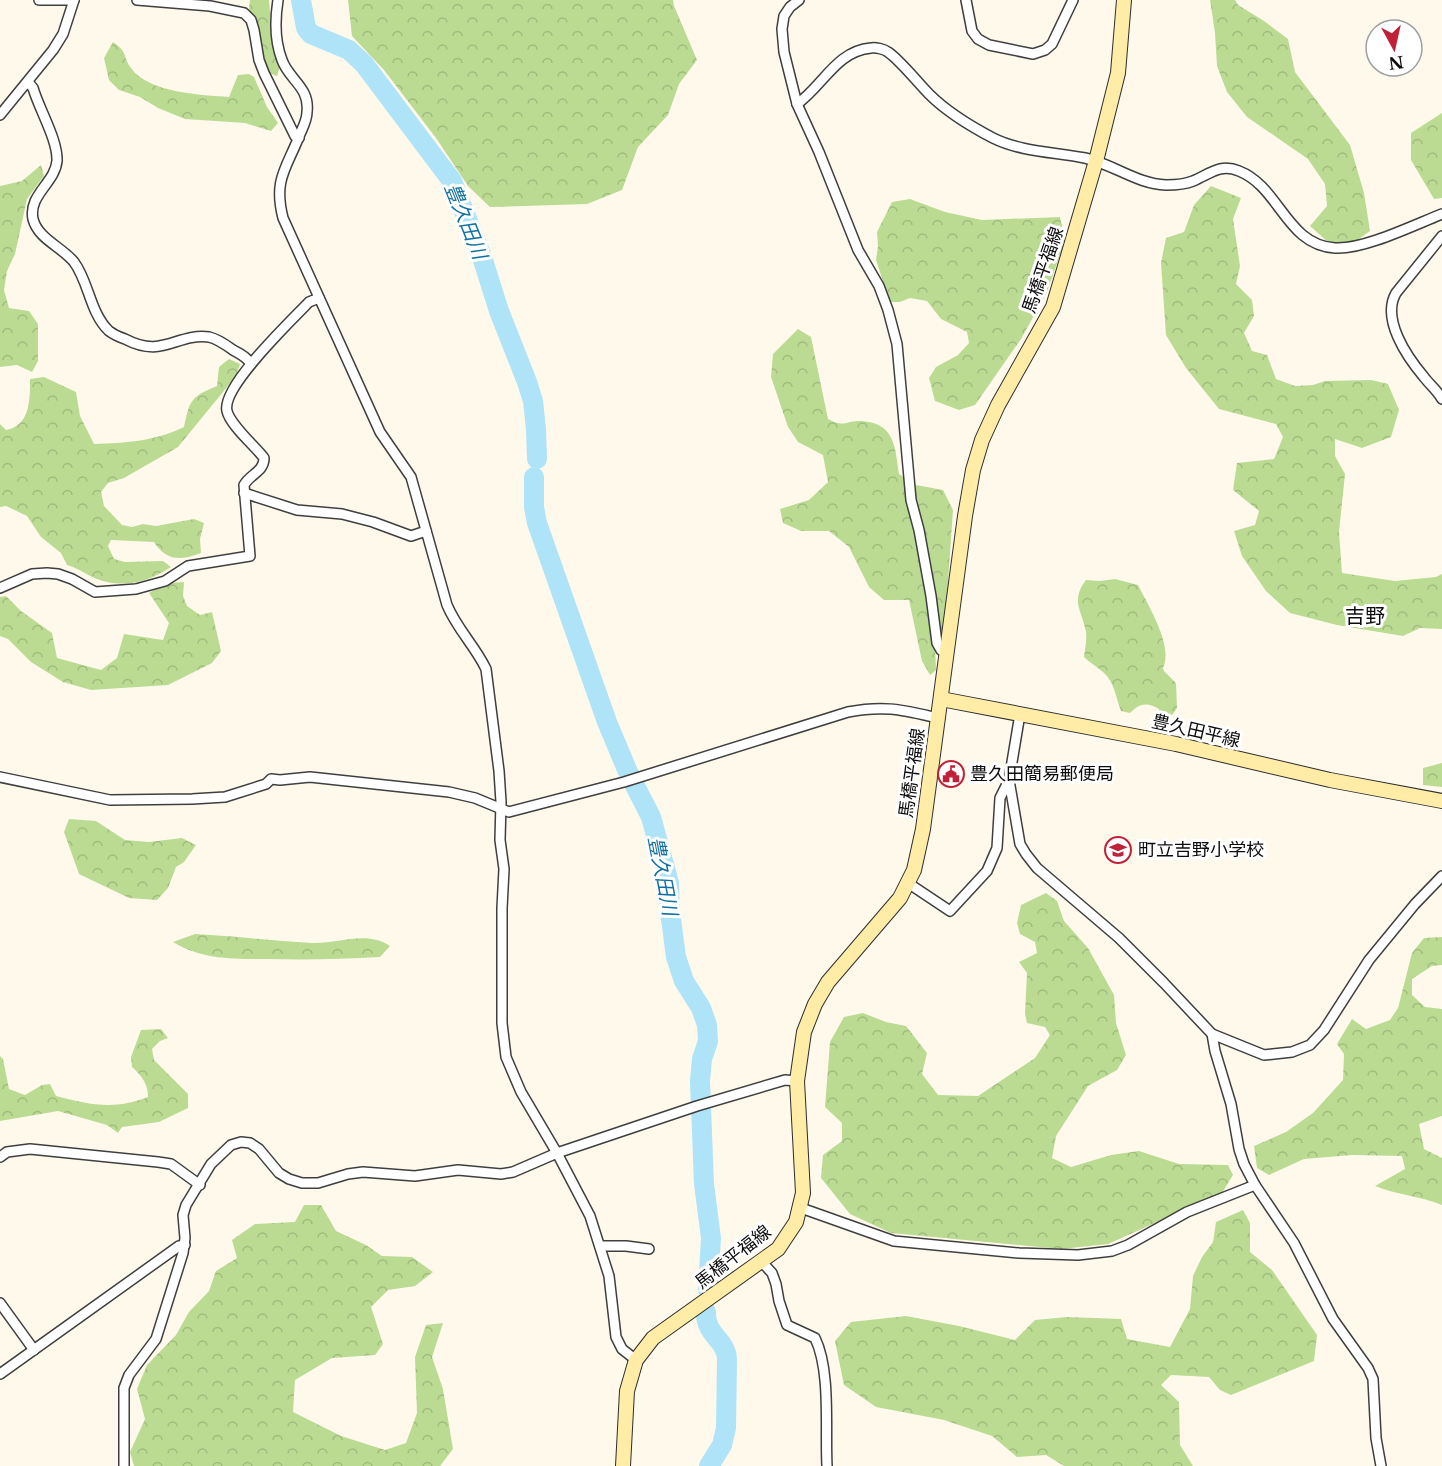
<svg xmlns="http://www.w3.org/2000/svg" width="1442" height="1466" viewBox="0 0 1442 1466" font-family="'Libre Baskerville','Noto Sans JP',serif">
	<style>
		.forest { fill: url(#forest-crowns) }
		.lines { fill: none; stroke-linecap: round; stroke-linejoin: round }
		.river { stroke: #afe4f8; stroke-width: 20 }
		.minor-casing { stroke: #3f3f3f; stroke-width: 12 }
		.secondary-casing { stroke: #2e2e2e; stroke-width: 16 }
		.minor { stroke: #fff; stroke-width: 9 }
		.secondary { stroke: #ffeca7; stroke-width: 14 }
		.labels { text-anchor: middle; stroke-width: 6; stroke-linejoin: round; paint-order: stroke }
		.street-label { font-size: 18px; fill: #0c0c0c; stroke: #fff }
		.poi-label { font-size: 18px; fill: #0c0c0c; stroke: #fff; text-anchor: start }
		.water-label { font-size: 20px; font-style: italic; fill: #1371a1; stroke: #fff }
		.neighbourhood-label { font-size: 20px; fill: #0c0c0c; stroke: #fff }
	</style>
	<defs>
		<pattern id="forest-crowns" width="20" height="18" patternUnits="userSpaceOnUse" patternTransform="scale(1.5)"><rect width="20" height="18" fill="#bbdb93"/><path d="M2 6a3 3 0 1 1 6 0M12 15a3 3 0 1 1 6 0" fill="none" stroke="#a0bb7e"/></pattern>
	</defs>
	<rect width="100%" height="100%" fill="#fff9ec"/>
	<g class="forest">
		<polygon points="250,0 269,0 272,39 280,66 277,76 269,73 261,51 258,26 249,9"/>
		<polygon points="348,0 673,0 674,6 697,60 679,84 668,115 638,147 622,190 587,204 490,207 468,186 436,138 384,70 352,36"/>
		<polygon points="1210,0 1235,0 1238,5 1264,21 1288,39 1295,72 1350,145 1364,193 1370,231 1353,243 1328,242 1310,226 1327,206 1325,184 1308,159 1247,117 1227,92 1217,66 1215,33"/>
		<path d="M113,42c16,11 9,14 18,26 17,25 72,27 98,29l9,-22 11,-1 5,3 13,30 11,16 -7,8 -26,-8 -60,-4 -27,-11 -18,-11 -21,-7 -10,-10 -5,-22z"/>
		<polygon points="1442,113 1442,198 1434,199 1411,160 1411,133"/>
		<polygon points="41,165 44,176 27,199 15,254 7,271 4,290 9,308 29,311 38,324 38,361 32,372 17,365 0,367 0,186 22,181"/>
		<polygon points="1211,186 1241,198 1233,219 1240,266 1236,284 1252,300 1254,316 1244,333 1252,351 1267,355 1276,379 1295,386 1313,385 1325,381 1371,380 1388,384 1399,410 1391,437 1362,448 1335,439 1335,456 1345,474 1339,532 1342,573 1395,581 1436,577 1442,574 1442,629 1420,628 1403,636 1337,625 1290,613 1266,591 1242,556 1234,531 1255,525 1259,511 1233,490 1237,463 1274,459 1283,437 1276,424 1219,409 1186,368 1166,335 1161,263 1166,238 1184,232 1194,205"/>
		<polygon points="910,199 945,212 982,220 1060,217 1065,241 1046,294 1021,339 975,405 959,410 935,401 929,378 936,367 958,355 969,343 967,332 941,319 927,301 910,298 900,302 890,302 876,260 878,246 877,232 892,202"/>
		<path d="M798,329l13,8 17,82c17,9 16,2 32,2 35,1 35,26 39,53l17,11 27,5 10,20 -8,115 -10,19 1,26 -6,5 -8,-14 -13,-61h-25l-15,-13 -20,-40 -20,-16h-28l-18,-8 -3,-14 29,-9 19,-18 -5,-27 -25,-13 -10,-15 -17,-50 2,-23z"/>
		<path d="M229,359l11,5 -4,12 -58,71 -54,31 -16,5 -7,9 3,14 18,19 10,2 11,-3 13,2 38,-7 10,4 -4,16 1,14c-20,8 -35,8 -47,-11l-43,-2 -3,6 6,13 11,3 38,-1 8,6c-19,13 -41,20 -64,15 -14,-2 -26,-13 -40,-17l-6,-12 -20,-16 -14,-21 -21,-10 -6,1v-83l6,6c24,-4 24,-30 24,-51l14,-2 32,15 4,24 14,28c32,-1 61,-3 90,-17 6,-28 7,-30 33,-41l2,-19z"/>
		<path d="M1115,579l23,6c10,20 36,62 25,83l1,3 12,12 1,25 -7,10 -2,8 -9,-1v-16c-12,-7 -19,-6 -29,4l-9,-2c-5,-13 -7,-30 -18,-39 -7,-6 -13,-9 -19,-15 1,-8 3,-18 2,-25 -4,-22 -16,-31 0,-52l14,1z"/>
		<polygon points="184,582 183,596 187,606 200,615 212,612 221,651 212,663 168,685 91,690 63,682 31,662 8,639 0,636 0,597 6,596 21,611 52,633 57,658 101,670 117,658 124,634 163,640 169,623 149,593 167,583"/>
		<polygon points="1442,763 1442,787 1423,785 1423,768"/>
		<polygon points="69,819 96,821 125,840 149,842 182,838 196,845 184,862 176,867 168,888 157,900 129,898 79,874 64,832"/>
		<polygon points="1046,893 1057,901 1064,921 1088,948 1114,995 1116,1023 1126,1055 1117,1070 1088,1086 1056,1136 1052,1158 1071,1167 1111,1155 1139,1151 1179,1164 1228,1165 1233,1175 1222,1193 1108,1244 1061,1249 891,1233 850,1214 821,1178 823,1155 842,1141 842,1123 825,1107 830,1042 844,1017 863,1013 886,1022 906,1026 927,1053 922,1074 938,1095 978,1096 1035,1058 1050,1035 1045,1027 1027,1023 1025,1014 1027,973 1019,962 1037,953 1035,942 1020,934 1017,923 1021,905"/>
		<path d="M195,934c39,2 78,7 117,9 26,1 55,-13 78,3l-10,11c-37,2 -74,3 -112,2 -33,0 -66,1 -95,-17z"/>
		<path d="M1442,937v28l-10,1 -20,13v16l13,12 17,2v107l-23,8 5,25 18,9v47c-22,-9 -45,-10 -67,-19l30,-17 -3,-13 -50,-1 -48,4 -35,16 -12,-7 -3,-22 32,-14 27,-19 30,-33 1,-26 -7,-10 15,-25 14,10 24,-9 8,-12 14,-55 12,-15z"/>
		<path d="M161,1029l7,9 -8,3 -8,8 2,11 34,34v14l-29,14 -37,5 -4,6 -11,-8 -49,-14 -58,10v-65l3,3 6,30 16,6 17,-10 8,-1 6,12c34,9 59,14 92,1 0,-13 -6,-21 -16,-30l-1,-10 10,-27z"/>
		<polygon points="304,1205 321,1205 336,1231 366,1245 382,1256 412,1257 433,1272 415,1286 388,1290 371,1307 383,1344 375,1355 332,1358 295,1380 293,1412 341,1436 385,1450 406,1443 417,1413 415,1357 426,1325 443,1323 432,1357 443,1389 453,1449 440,1466 134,1466 130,1452 145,1419 137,1389 147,1365 176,1335 189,1312 209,1291 216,1271 237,1258 232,1240 255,1224 295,1222"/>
		<polygon points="1243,1210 1250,1223 1250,1252 1272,1270 1317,1335 1314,1361 1231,1395 1220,1390 1209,1377 1171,1375 1161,1385 1179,1402 1180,1445 1193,1466 1064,1466 1046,1455 1017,1457 992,1436 944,1420 876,1407 844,1385 835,1341 851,1322 906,1316 959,1326 1015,1340 1035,1320 1067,1317 1121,1319 1127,1339 1170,1347 1190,1309 1193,1276 1202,1257 1213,1242 1216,1222"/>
	</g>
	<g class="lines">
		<g class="river">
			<polyline points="301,0 306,28 311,34 349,50 364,64 452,181 482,257 499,311 527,382 533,401 536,429 537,459"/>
			<polyline points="534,477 534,507 537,523 607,722 628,772 651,817 669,883 670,911 676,957 684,981 701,1008 707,1025 708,1041 702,1059 700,1081 704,1184 711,1238 708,1289"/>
			<path d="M706,1312c-1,23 20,27 21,47l-1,69 -4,17 -13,21"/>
		</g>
		<defs>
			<g id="minor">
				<polyline points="39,0 74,0"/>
				<polyline points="137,0 210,6 244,13 251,20 254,30 259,60 264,73 295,136 299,138"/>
				<path d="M278,0c-3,19 -3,42 4,60 7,20 28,27 25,52 0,8 -4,15 -7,22 -13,34 -27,45 -17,84l97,214 31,45 36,128c10,24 28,41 39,64l13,102 2,31 -1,38 4,29 -2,39v115l4,34 15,35 36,61 33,63 19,60 7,61 6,12 14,11"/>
				<polyline points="799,0 790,7 784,16 782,29 784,52 797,104 819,152 858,250 879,286 888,310 897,344 911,500 919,530 931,596 937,643 941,650 947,655"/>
				<polyline points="966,0 972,31 978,39 989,45 1033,54 1045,50 1052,44 1073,0"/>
				<path d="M28,82l5,6c6,21 25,52 24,73 -2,22 -29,34 -24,58 5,20 29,28 41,43 15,20 16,51 35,69 4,3 10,6 16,8 38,20 51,-6 84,-2 9,2 17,8 24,13 7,4 14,7 18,14"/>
				<path d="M797,104c26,-18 39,-53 74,-56 4,-1 13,1 17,4 13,9 29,30 41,42 18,18 41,32 64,44 28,14 62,14 92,20 28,6 52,26 81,27 9,0 20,-1 27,-4 17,-7 27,-18 46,-10 41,16 47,74 96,77 28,2 79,-23 107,-34"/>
				<polyline points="0,115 53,50 63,34 74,0"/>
				<path d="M1442,236l-46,57c-15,26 11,64 28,84 6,8 13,13 18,22"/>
				<polyline points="244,493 297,510 342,514 373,522 411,536 426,531"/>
				<path d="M0,588l32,-14 15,-1 11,1 14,5 23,13 41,-3 29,-8 23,-15 62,-10 -6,-71c6,-11 20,-13 20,-27 -9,-12 -34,-33 -37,-47 -6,-24 65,-91 82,-109l10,-4"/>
				<polyline points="1020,714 1009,780 1020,844 1026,854 1037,868 1119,938 1164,983 1212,1034 1215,1051 1231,1104 1239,1149 1244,1164 1255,1185 1294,1243 1333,1319 1368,1368 1373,1379 1376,1438 1381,1466"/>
				<path d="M0,777l110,23 82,-1 33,-2 41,-13 5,-5 9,1 30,-3 139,15 26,6 34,14 115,-30 224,-70c37,-7 54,-2 90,6"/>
				<polyline points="908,883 950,911 987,871 997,848 1000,798 1009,780"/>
				<polyline points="1212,1034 1264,1055 1292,1052 1310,1045 1324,1030 1369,960 1415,904 1442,876"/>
				<polyline points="0,1157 7,1152 30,1149 158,1162 171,1164 200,1185"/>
				<polyline points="801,1208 894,1241 1019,1253 1078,1255 1112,1251 1128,1245 1187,1212 1255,1185"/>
				<polyline points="600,1246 626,1246 649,1249"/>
				<path d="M762,1262l10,11 4,11 3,17 8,24 28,13c16,33 10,91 12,128"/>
				<polyline points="0,1303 34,1350"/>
				<polyline points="0,1374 179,1246 185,1245"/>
				<polyline points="124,1466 124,1388 129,1375 156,1339 183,1253 185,1238 183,1215 186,1205 211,1164 231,1145 241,1142 250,1143 259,1149 279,1173 289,1179 302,1183 318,1183 348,1174 363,1172 415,1176 458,1170 501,1174 513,1172 557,1153 697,1106 785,1080 797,1081"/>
			</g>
			<g id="secondary">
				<polyline points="941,699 1176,744 1330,780 1442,801"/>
				<polyline points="623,1466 627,1391 636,1360 653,1338 778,1249 796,1222 803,1193 797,1081 804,1032 815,1004 828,982 900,898 914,870 923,829 965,516 973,470 982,440 998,405 1053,307 1096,161 1118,73 1124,0"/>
			</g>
		</defs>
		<use href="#minor" class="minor-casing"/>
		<use href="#secondary" class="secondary-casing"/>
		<use href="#minor" class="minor"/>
		<use href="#secondary" class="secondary"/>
	</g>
	<defs>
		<symbol id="civic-ring" viewBox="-11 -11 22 22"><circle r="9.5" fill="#fff" stroke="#c02139" stroke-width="1.5"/><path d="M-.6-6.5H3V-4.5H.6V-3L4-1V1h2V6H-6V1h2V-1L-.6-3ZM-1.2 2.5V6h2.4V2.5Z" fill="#c02139"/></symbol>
		<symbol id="school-ring" viewBox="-11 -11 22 22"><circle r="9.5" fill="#fff" stroke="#c02139" stroke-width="1.5"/><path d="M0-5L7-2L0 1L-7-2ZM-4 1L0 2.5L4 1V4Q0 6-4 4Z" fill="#c02139"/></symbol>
	</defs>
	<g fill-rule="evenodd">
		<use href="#civic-ring" x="936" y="759" width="30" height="30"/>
		<use href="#school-ring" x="1103" y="835" width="30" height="30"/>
	</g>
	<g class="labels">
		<g class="street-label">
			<text transform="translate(1043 270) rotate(-71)" y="6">馬橋平福線</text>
			<text transform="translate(1196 731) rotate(13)" y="6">豊久田平線</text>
			<text transform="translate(912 773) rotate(-82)" y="6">馬橋平福線</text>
			<text transform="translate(733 1257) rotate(-38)" y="6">馬橋平福線</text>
		</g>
		<g class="poi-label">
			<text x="970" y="780">豊久田簡易郵便局</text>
			<text x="1138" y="856">町立吉野小学校</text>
		</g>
		<g class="water-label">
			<text transform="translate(466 221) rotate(68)" y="7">豊久田川</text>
			<text transform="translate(663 876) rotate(79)" y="7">豊久田川</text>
		</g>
		<g class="neighbourhood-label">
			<text x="1365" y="623">吉野</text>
		</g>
	</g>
	<g transform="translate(1394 48) rotate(172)"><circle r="28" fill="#ffffff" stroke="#9e9e9e" stroke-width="1.5"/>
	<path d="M0-4.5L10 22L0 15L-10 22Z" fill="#c02139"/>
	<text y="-9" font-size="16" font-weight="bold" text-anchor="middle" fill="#0c0c0c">N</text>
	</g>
</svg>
